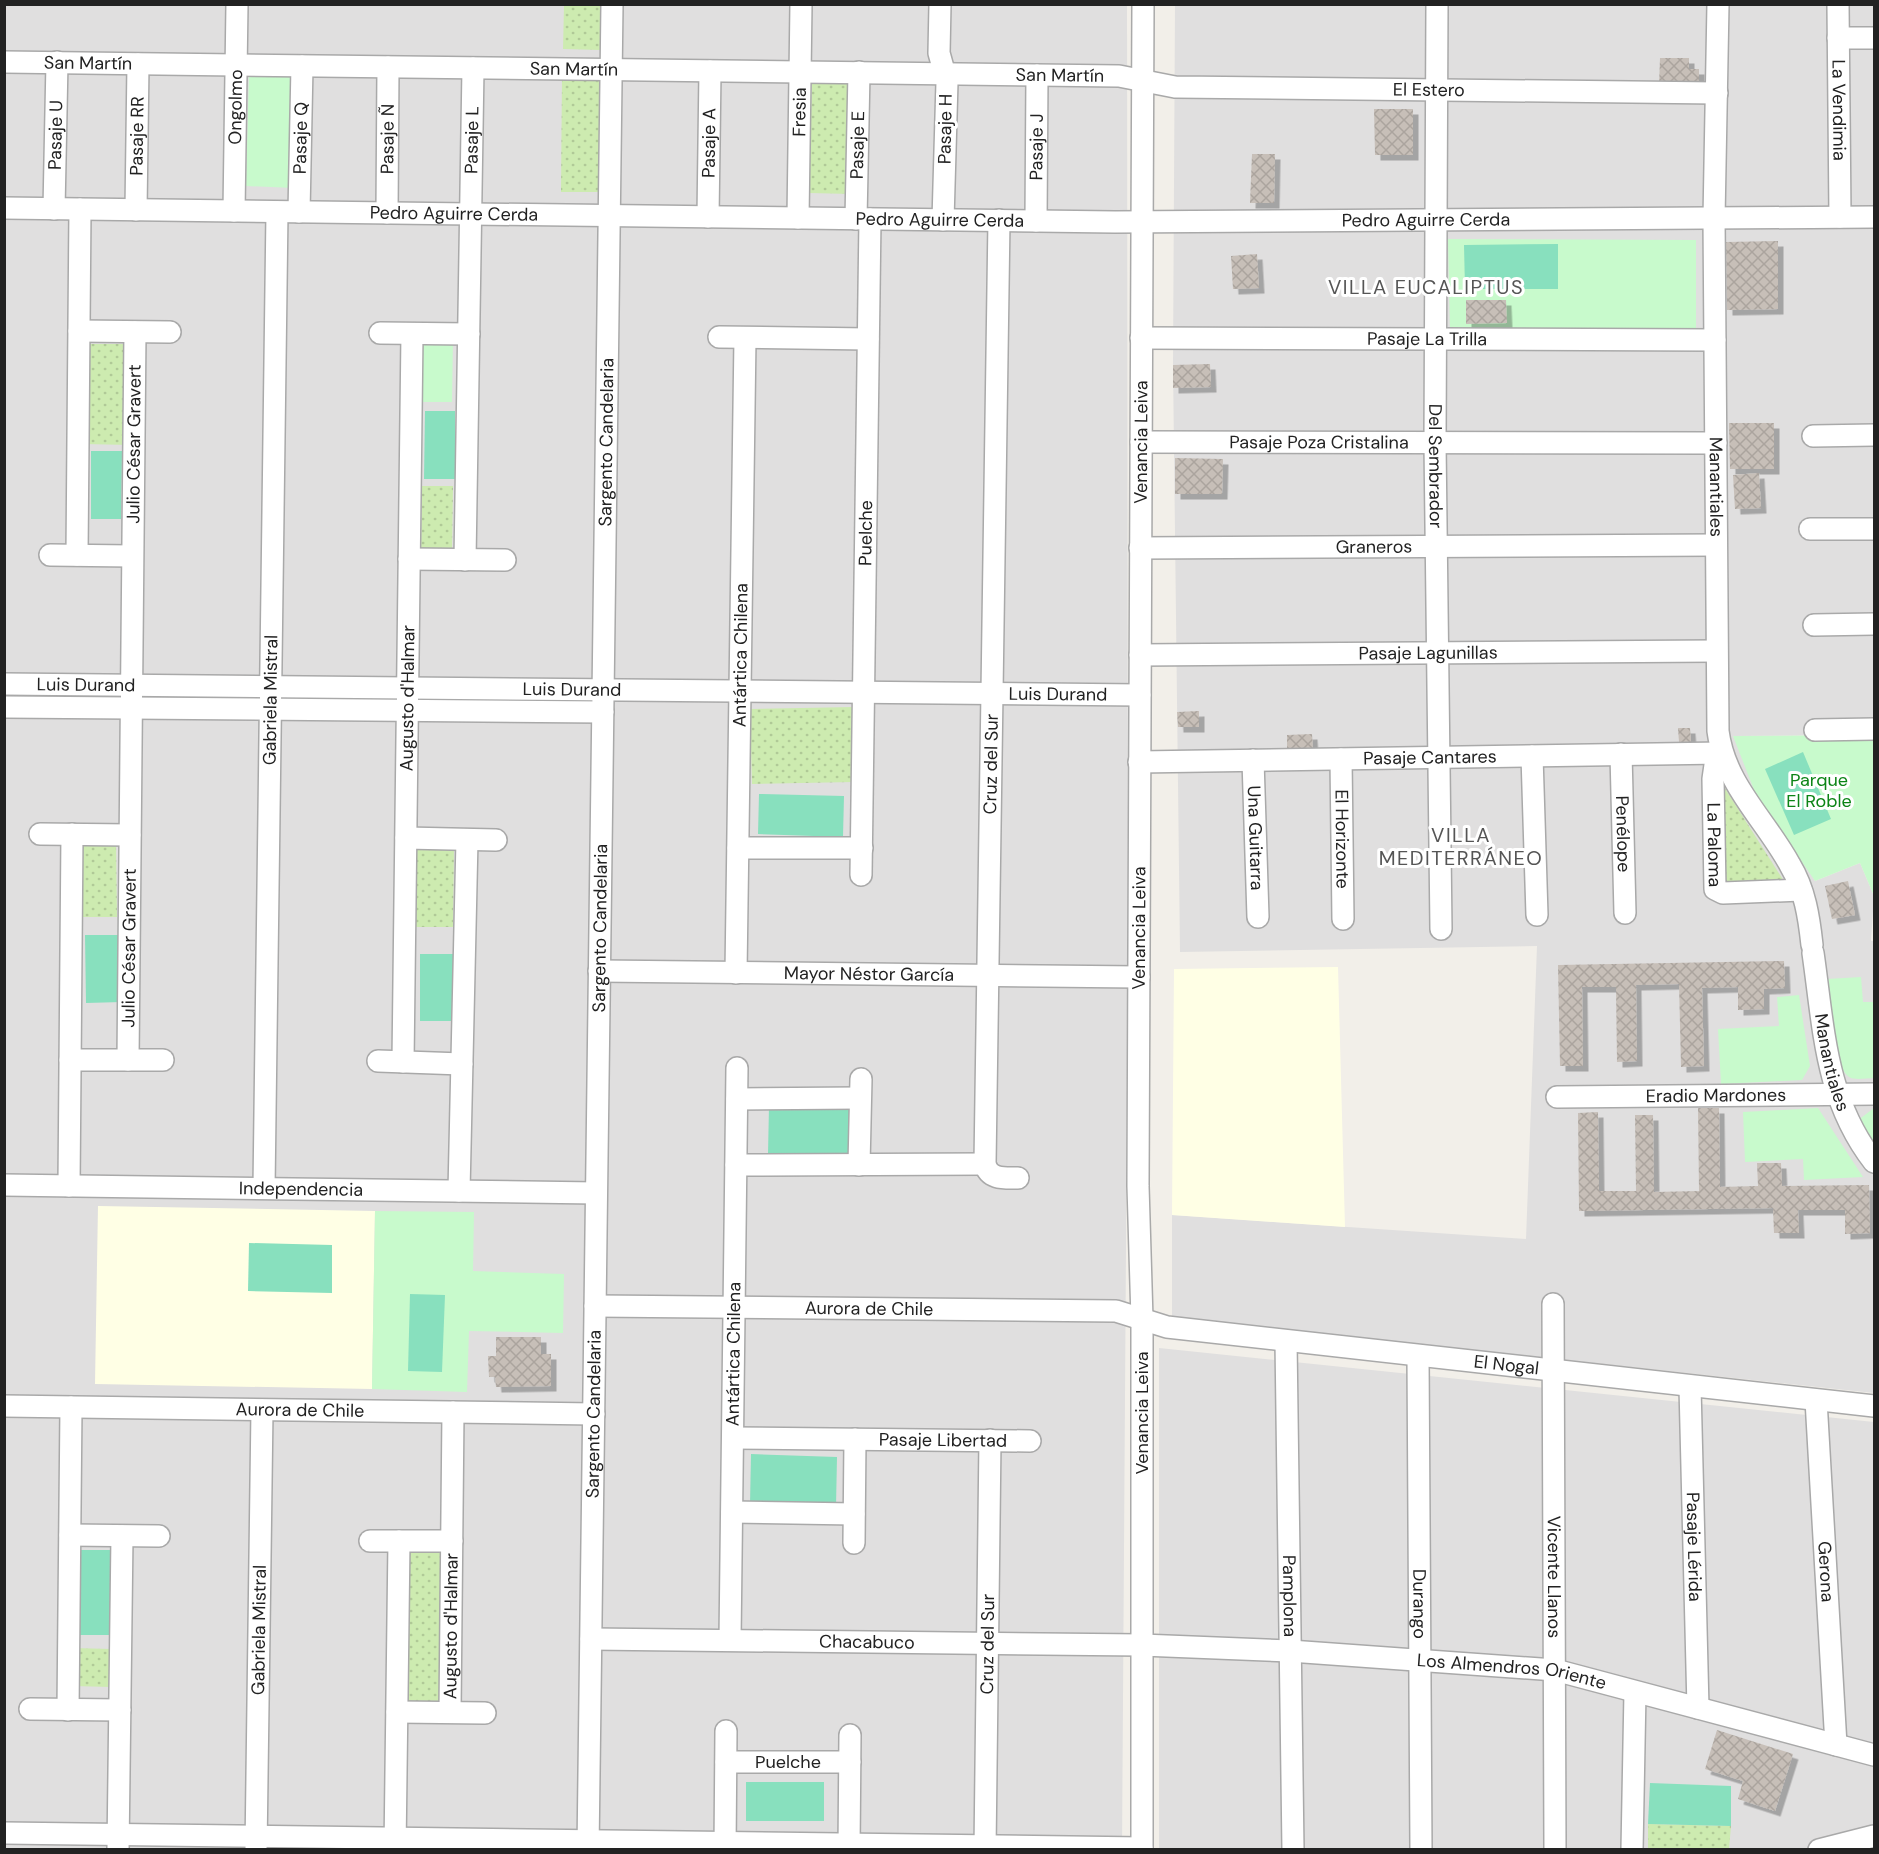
<svg xmlns="http://www.w3.org/2000/svg" width="1879" height="1854" viewBox="0 0 1879 1854" font-family="'DM Sans',sans-serif">
	<style>
		.residential { fill: #e0dfdf }
		.education { fill: #ffffe5 }
		.grass { fill: url(#grass-dots) }
		.park { fill: #c8facc }
		.pitch { fill: #88e0be }
		.building { fill: url(#building-cross-hatch); filter: url(#shadow) }
		.lines { fill: none; stroke-linecap: round; stroke-linejoin: round }
		.minor-casing { stroke: #a9a9a9; stroke-width: 24 }
		.minor { stroke: #fff; stroke-width: 21 }
		.labels { text-anchor: middle; stroke-width: 6; stroke-linejoin: round; paint-order: stroke }
		.street-label { font-size: 18px; fill: #222; stroke: #fff }
		.park-label { font-size: 18px; fill: #0c8416; stroke: #fff }
		.neighbourhood-label { font-size: 20px; letter-spacing: 1.5px; fill: #555; stroke: #fff }
	</style>
	<defs>
		<pattern id="grass-dots" width="8" height="8" patternUnits="userSpaceOnUse" patternTransform="scale(1.5)"><rect width="8" height="8" fill="#cdebb0"/><path d="M2 2h.1M6 6h.1" fill="none" stroke="#b0c997" stroke-width="1.8" stroke-linecap="round"/></pattern>
		<pattern id="building-cross-hatch" width="8" height="8" patternUnits="userSpaceOnUse" patternTransform="scale(1.5)"><rect width="8" height="8" fill="#c7bfb8"/><path d="M0 0l8 8M0 8l8-8" fill="none" stroke="#aba49e"/></pattern>
		<filter id="shadow"><feDropShadow dx="5.5" dy="5.5" stdDeviation="0" flood-color="#0004"/></filter>
	</defs>
	<rect width="100%" height="100%" fill="#f2efe9"/>
	<g class="residential">
		<polygon points="5,5 1127,5 1128,944 1122,1849 5,1850"/>
		<polygon points="1175,5 1874,5 1874,735 1733,736 1815,881 1860,863 1874,896 1871,941 1874,941 1874,1393 1172,1318 1172,1215 1526,1239 1537,946 1180,952 1173,365"/>
		<polygon points="1159,1348 1874,1422 1874,1849 1159,1850"/>
	</g>
	<g class="education">
		<polygon points="1338,967 1345,1227 1172,1215 1174,969"/>
		<polygon points="98,1206 375,1211 372,1389 95,1384"/>
	</g>
	<g class="grass">
		<polygon points="564,5 601,5 600,50 563,49"/>
		<polygon points="562,76 604,77 603,192 561,192"/>
		<polygon points="812,77 854,79 851,194 809,193"/>
		<polygon points="87,344 128,344 130,445 83,444"/>
		<polygon points="422,486 453,486 452,552 421,551"/>
		<polygon points="853,707 854,782 752,784 750,709"/>
		<polygon points="1719,779 1787,886 1719,889"/>
		<polygon points="116,843 117,917 80,917 82,844"/>
		<polygon points="417,846 454,846 453,927 416,927"/>
		<polygon points="444,1550 444,1701 438,1708 408,1706 403,1699 406,1551"/>
		<polygon points="72,1648 112,1649 111,1687 72,1686"/>
		<polygon points="1648,1824 1731,1826 1729,1849 1648,1849"/>
	</g>
	<g class="park">
		<polygon points="249,73 297,74 294,188 246,186"/>
		<polygon points="1448,239 1696,240 1696,333 1450,331"/>
		<polygon points="422,336 453,337 452,402 422,402"/>
		<polygon points="1874,735 1874,896 1860,863 1815,881 1756,795 1733,736"/>
		<path d="M1861,977l2,25h11v76c-6,0 -17,2 -23,0 -19,-8 -21,-80 -24,-99z"/>
		<polygon points="1799,995 1810,1066 1802,1080 1721,1084 1718,1029 1779,1026 1777,997"/>
		<polygon points="1818,1108 1863,1177 1804,1180 1803,1159 1745,1162 1743,1112"/>
		<polygon points="1874,1108 1874,1143 1857,1121"/>
		<polygon points="375,1211 474,1212 473,1271 564,1274 563,1333 469,1331 467,1392 372,1389"/>
	</g>
	<g class="pitch">
		<polygon points="1558,244 1558,289 1465,289 1464,245"/>
		<polygon points="425,411 455,411 455,479 424,479"/>
		<polygon points="91,451 122,451 121,519 91,519"/>
		<polygon points="1803,752 1831,819 1794,835 1765,769"/>
		<polygon points="759,794 844,796 843,837 758,834"/>
		<polygon points="85,935 121,935 122,1002 86,1003"/>
		<rect x="420" y="954" width="36" height="67"/>
		<polygon points="769,1106 852,1108 851,1156 768,1154"/>
		<polygon points="249,1243 332,1245 332,1293 248,1291"/>
		<polygon points="410,1294 445,1295 442,1372 408,1371"/>
		<polygon points="751,1454 837,1457 836,1507 750,1505"/>
		<polygon points="79,1550 112,1550 111,1635 79,1635"/>
		<rect x="746" y="1782" width="78" height="39"/>
		<polygon points="1650,1783 1731,1786 1731,1826 1648,1824"/>
	</g>
	<g class="building">
		<polygon points="1660,58 1689,58 1689,69 1699,69 1699,85 1659,85"/>
		<polygon points="1374,109 1413,109 1413,155 1375,155"/>
		<polygon points="1252,154 1275,154 1274,203 1250,203"/>
		<polygon points="1778,241 1778,309 1727,310 1726,242"/>
		<polygon points="1257,254 1259,288 1233,289 1231,256"/>
		<polygon points="1466,300 1506,300 1507,323 1466,324"/>
		<polygon points="1210,364 1211,387 1173,388 1173,365"/>
		<polygon points="1729,423 1774,423 1774,469 1730,469"/>
		<polygon points="1175,458 1223,459 1222,494 1175,494"/>
		<polygon points="1759,473 1761,508 1735,509 1733,475"/>
		<polygon points="1199,711 1199,727 1178,727 1177,712"/>
		<polygon points="1678,728 1690,728 1691,742 1679,742"/>
		<polygon points="1312,734 1313,751 1287,752 1287,735"/>
		<polygon points="1848,881 1855,915 1832,919 1825,886"/>
		<polygon points="1784,961 1785,988 1764,989 1764,1009 1738,1010 1738,987 1702,988 1704,1066 1681,1067 1679,984 1636,985 1637,1061 1617,1062 1616,987 1582,987 1583,1066 1560,1066 1558,965"/>
		<polygon points="1698,1108 1719,1108 1720,1187 1758,1186 1757,1163 1781,1163 1782,1186 1869,1185 1870,1233 1845,1234 1845,1210 1798,1210 1799,1233 1774,1233 1773,1208 1579,1211 1578,1113 1598,1112 1599,1191 1636,1191 1635,1115 1653,1115 1654,1192 1699,1191"/>
		<polygon points="496,1337 541,1337 541,1354 551,1354 551,1386 496,1387 495,1377 489,1377 488,1356 496,1356"/>
		<polygon points="1717,1730 1793,1754 1775,1811 1738,1799 1743,1781 1705,1769"/>
	</g>
	<g class="lines">
		<defs>
			<g id="minor">
				<polyline points="940,4 939,53 947,82 943,220"/>
				<path id="s1" d="M1437,4l-2,439 6,486"/>
				<path id="s2" d="M1718,4l-4,214 4,513c7,54 47,88 72,134 15,25 19,52 22,80"/>
				<path id="s3" d="M1838,4l2,213"/>
				<polyline points="1838,38 1874,38"/>
				<path id="s4" d="M4,62l1115,14 56,11 542,6"/>
				<path id="s5" d="M4,208l1111,14 759,-5"/>
				<path id="s6" d="M54,209l3,-147"/>
				<path id="s7" d="M136,210l2,-146"/>
				<path id="s8" d="M234,211l3,-207"/>
				<path id="s9" d="M299,212l3,-146"/>
				<path id="s10" d="M387,213l1,-146"/>
				<path id="s11" d="M708,217l2,-146"/>
				<path id="s12" d="M798,218l3,-214"/>
				<path id="s13" d="M856,219l3,-147"/>
				<path d="M999,220l-14,944c4,16 20,14 33,14"/>
				<path id="s14" d="M1036,221l1,-146"/>
				<polyline points="79,331 170,332"/>
				<polyline points="380,333 469,334"/>
				<polyline points="719,337 868,339"/>
				<path id="s15" d="M1141,338l574,2"/>
				<polyline points="1813,436 1874,435"/>
				<path id="s16" d="M1141,442l575,1"/>
				<polyline points="1810,529 1874,529"/>
				<path id="s17" d="M1140,548l576,-3"/>
				<polyline points="50,555 132,556"/>
				<polyline points="77,555 80,209"/>
				<polyline points="409,559 505,560"/>
				<path id="s18" d="M465,560l8,-492"/>
				<polyline points="1814,625 1874,624"/>
				<path id="s19" d="M1140,655l576,-4"/>
				<path id="s20" d="M4,684l1136,11"/>
				<polyline points="4,707 603,712"/>
				<polyline points="1815,730 1874,729"/>
				<path id="s21" d="M1722,753l-7,12 -2,14 2,110 8,4 78,-3"/>
				<path id="s22" d="M1621,754l4,159"/>
				<polyline points="1532,756 1537,915"/>
				<path id="s23" d="M1341,759l2,160"/>
				<path id="s24" d="M1253,760l5,157"/>
				<path id="s25" d="M1139,762l583,-9"/>
				<polyline points="40,834 130,835"/>
				<polyline points="406,838 496,840"/>
				<polyline points="738,848 862,848"/>
				<path id="s26" d="M861,875l9,-656"/>
				<path id="s27" d="M1813,953c11,76 12,146 61,209"/>
				<path id="s28" d="M599,971l540,6"/>
				<path id="s29" d="M736,973l9,-635"/>
				<polyline points="70,1060 163,1060"/>
				<path id="s30" d="M128,1060l7,-728"/>
				<polyline points="378,1061 462,1064"/>
				<path id="s31" d="M403,1062l9,-728"/>
				<path id="s32" d="M1557,1097l317,-3"/>
				<polyline points="737,1099 860,1098"/>
				<polyline points="736,1165 985,1164"/>
				<polyline points="859,1165 861,1079"/>
				<path id="s33" d="M4,1185l592,8"/>
				<polyline points="69,1186 72,834"/>
				<path id="s34" d="M264,1188l13,-976"/>
				<polyline points="459,1191 467,840"/>
				<path id="s35" d="M1553,1304l2,546"/>
				<path id="s36" d="M595,1306l521,5 51,16 707,79"/>
				<path id="s37" d="M1286,1341l7,509"/>
				<path id="s38" d="M1418,1356l3,494"/>
				<path id="s39" d="M1690,1387l8,321"/>
				<path id="s40" d="M1816,1400l20,345"/>
				<path id="s41" d="M4,1406l590,8"/>
				<path id="s42" d="M733,1438l297,3"/>
				<polyline points="732,1512 854,1514"/>
				<polyline points="70,1535 159,1536"/>
				<polyline points="370,1541 452,1541"/>
				<polyline points="854,1543 855,1439"/>
				<path id="s43" d="M591,1639l551,6 148,6 265,19 319,85"/>
				<path id="s44" d="M730,1640l7,-572"/>
				<polyline points="30,1709 120,1710"/>
				<polyline points="68,1710 71,1407"/>
				<polyline points="397,1712 485,1713"/>
				<path id="s45" d="M450,1712l3,-300"/>
				<path id="s46" d="M726,1762h124"/>
				<polyline points="4,1833 1142,1848"/>
				<polyline points="118,1850 122,1536"/>
				<path id="s47" d="M256,1850l6,-440"/>
				<polyline points="395,1850 399,1541"/>
				<path id="s48" d="M588,1850l24,-1846"/>
				<polyline points="725,1850 726,1731"/>
				<polyline points="849,1850 850,1735"/>
				<path id="s49" d="M985,1850l5,-410"/>
				<path id="s50" d="M1142,1850v-531l-4,-133 5,-1182"/>
				<polyline points="1632,1850 1635,1692"/>
				<polyline points="1819,1850 1874,1836"/>
			</g>
		</defs>
		<use href="#minor" class="minor-casing"/>
		<use href="#minor" class="minor"/>
	</g>
	<g class="labels">
		<g class="street-label">
			<text dy="6" stroke="none"><textPath href="#s4" startOffset="84">San Martín</textPath></text>
			<text dy="6" stroke="none"><textPath href="#s4" startOffset="570">San Martín</textPath></text>
			<text dy="6" stroke="none"><textPath href="#s4" startOffset="1056">San Martín</textPath></text>
			<text dy="6" stroke="none"><textPath href="#s4" startOffset="1426">El Estero</textPath></text>
			<text dy="6" stroke="none"><textPath href="#s8" startOffset="104">Ongolmo</textPath></text>
			<text dy="6" stroke="none"><textPath href="#s12" startOffset="106">Fresia</textPath></text>
			<text dy="6" stroke="none"><textPath href="#s3" startOffset="106">La Vendimia</textPath></text>
			<text transform="translate(945 129) rotate(-89)" y="6">Pasaje H</text>
			<text dy="6" stroke="none"><textPath href="#s6" startOffset="74">Pasaje U</textPath></text>
			<text dy="6" stroke="none"><textPath href="#s7" startOffset="74">Pasaje RR</textPath></text>
			<text dy="6" stroke="none"><textPath href="#s9" startOffset="74">Pasaje Q</textPath></text>
			<text dy="6" stroke="none"><textPath href="#s10" startOffset="74">Pasaje Ñ</textPath></text>
			<text dy="6" stroke="none"><textPath href="#s18" startOffset="420">Pasaje L</textPath></text>
			<text dy="6" stroke="none"><textPath href="#s11" startOffset="74">Pasaje A</textPath></text>
			<text dy="6" stroke="none"><textPath href="#s13" startOffset="74">Pasaje E</textPath></text>
			<text dy="6" stroke="none"><textPath href="#s14" startOffset="74">Pasaje J</textPath></text>
			<text dy="6" stroke="none"><textPath href="#s5" startOffset="450">Pedro Aguirre Cerda</textPath></text>
			<text dy="6" stroke="none"><textPath href="#s5" startOffset="1422">Pedro Aguirre Cerda</textPath></text>
			<text dy="6" stroke="none"><textPath href="#s5" startOffset="936">Pedro Aguirre Cerda</textPath></text>
			<text dy="6" stroke="none"><textPath href="#s15" startOffset="286">Pasaje La Trilla</textPath></text>
			<text dy="6" stroke="none"><textPath href="#s48" startOffset="1408">Sargento Candelaria</textPath></text>
			<text dy="6" stroke="none"><textPath href="#s50" startOffset="1408">Venancia Leiva</textPath></text>
			<text dy="6" stroke="none"><textPath href="#s16" startOffset="178">Pasaje Poza Cristalina</textPath></text>
			<text dy="6" stroke="none"><textPath href="#s30" startOffset="616">Julio César Gravert</textPath></text>
			<text dy="6" stroke="none"><textPath href="#s1" startOffset="462">Del Sembrador</textPath></text>
			<text dy="6" stroke="none"><textPath href="#s2" startOffset="483">Manantiales</textPath></text>
			<text dy="6" stroke="none"><textPath href="#s26" startOffset="342">Puelche</textPath></text>
			<text dy="6" stroke="none"><textPath href="#s17" startOffset="234">Graneros</textPath></text>
			<text dy="6" stroke="none"><textPath href="#s19" startOffset="288">Pasaje Lagunillas</textPath></text>
			<text dy="6" stroke="none"><textPath href="#s29" startOffset="318">Antártica Chilena</textPath></text>
			<text dy="6" stroke="none"><textPath href="#s20" startOffset="82">Luis Durand</textPath></text>
			<text dy="6" stroke="none"><textPath href="#s20" startOffset="568">Luis Durand</textPath></text>
			<text dy="6" stroke="none"><textPath href="#s20" startOffset="1054">Luis Durand</textPath></text>
			<text dy="6" stroke="none"><textPath href="#s31" startOffset="364">Augusto d'Halmar</textPath></text>
			<text dy="6" stroke="none"><textPath href="#s34" startOffset="488">Gabriela Mistral</textPath></text>
			<text dy="6" stroke="none"><textPath href="#s25" startOffset="291">Pasaje Cantares</textPath></text>
			<text transform="translate(991 764) rotate(-89)" y="6">Cruz del Sur</text>
			<text dy="6" stroke="none"><textPath href="#s22" startOffset="80">Penélope</textPath></text>
			<text dy="6" stroke="none"><textPath href="#s24" startOffset="78">Una Guitarra</textPath></text>
			<text dy="6" stroke="none"><textPath href="#s23" startOffset="80">El Horizonte</textPath></text>
			<text dy="6" stroke="none"><textPath href="#s21" startOffset="94">La Paloma</textPath></text>
			<text dy="6" stroke="none"><textPath href="#s48" startOffset="922">Sargento Candelaria</textPath></text>
			<text dy="6" stroke="none"><textPath href="#s50" startOffset="922">Venancia Leiva</textPath></text>
			<text dy="6" stroke="none"><textPath href="#s30" startOffset="112">Julio César Gravert</textPath></text>
			<text dy="6" stroke="none"><textPath href="#s28" startOffset="270">Mayor Néstor García</textPath></text>
			<text dy="6" stroke="none"><textPath href="#s27" startOffset="111">Manantiales</textPath></text>
			<text dy="6" stroke="none"><textPath href="#s32" startOffset="159">Eradio Mardones</textPath></text>
			<text dy="6" stroke="none"><textPath href="#s33" startOffset="297">Independencia</textPath></text>
			<text dy="6" stroke="none"><textPath href="#s36" startOffset="274">Aurora de Chile</textPath></text>
			<text dy="6" stroke="none"><textPath href="#s44" startOffset="286">Antártica Chilena</textPath></text>
			<text dy="6" stroke="none"><textPath href="#s36" startOffset="916">El Nogal</textPath></text>
			<text dy="6" stroke="none"><textPath href="#s41" startOffset="296">Aurora de Chile</textPath></text>
			<text dy="6" stroke="none"><textPath href="#s48" startOffset="436">Sargento Candelaria</textPath></text>
			<text transform="translate(1142 1413) rotate(-90)" y="6">Venancia Leiva</text>
			<text dy="6" stroke="none"><textPath href="#s42" startOffset="210">Pasaje Libertad</textPath></text>
			<text dy="6" stroke="none"><textPath href="#s39" startOffset="160">Pasaje Lérida</textPath></text>
			<text dy="6" stroke="none"><textPath href="#s40" startOffset="172">Gerona</textPath></text>
			<text dy="6" stroke="none"><textPath href="#s35" startOffset="273">Vicente Llanos</textPath></text>
			<text dy="6" stroke="none"><textPath href="#s37" startOffset="255">Pamplona</textPath></text>
			<text dy="6" stroke="none"><textPath href="#s38" startOffset="248">Durango</textPath></text>
			<text dy="6" stroke="none"><textPath href="#s45" startOffset="86">Augusto d'Halmar</textPath></text>
			<text dy="6" stroke="none"><textPath href="#s47" startOffset="220">Gabriela Mistral</textPath></text>
			<text dy="6" stroke="none"><textPath href="#s43" startOffset="276">Chacabuco</textPath></text>
			<text dy="6" stroke="none"><textPath href="#s49" startOffset="206">Cruz del Sur</textPath></text>
			<text dy="6" stroke="none"><textPath href="#s43" startOffset="922">Los Almendros Oriente</textPath></text>
			<text dy="6" stroke="none"><textPath href="#s46" startOffset="62">Puelche</textPath></text>
		</g>
		<g class="park-label">
			<text x="1819" y="786">Parque<tspan x="1819" dy="21">El Roble</tspan></text>
		</g>
		<g class="neighbourhood-label">
			<text x="1426" y="294">VILLA EUCALIPTUS</text>
			<text x="1461" y="842">VILLA<tspan x="1461" dy="23">MEDITERRÁNEO</tspan></text>
		</g>
	</g>
	<rect width="1879" height="1854" fill="none" stroke="#222222" stroke-width="12"/>
</svg>
